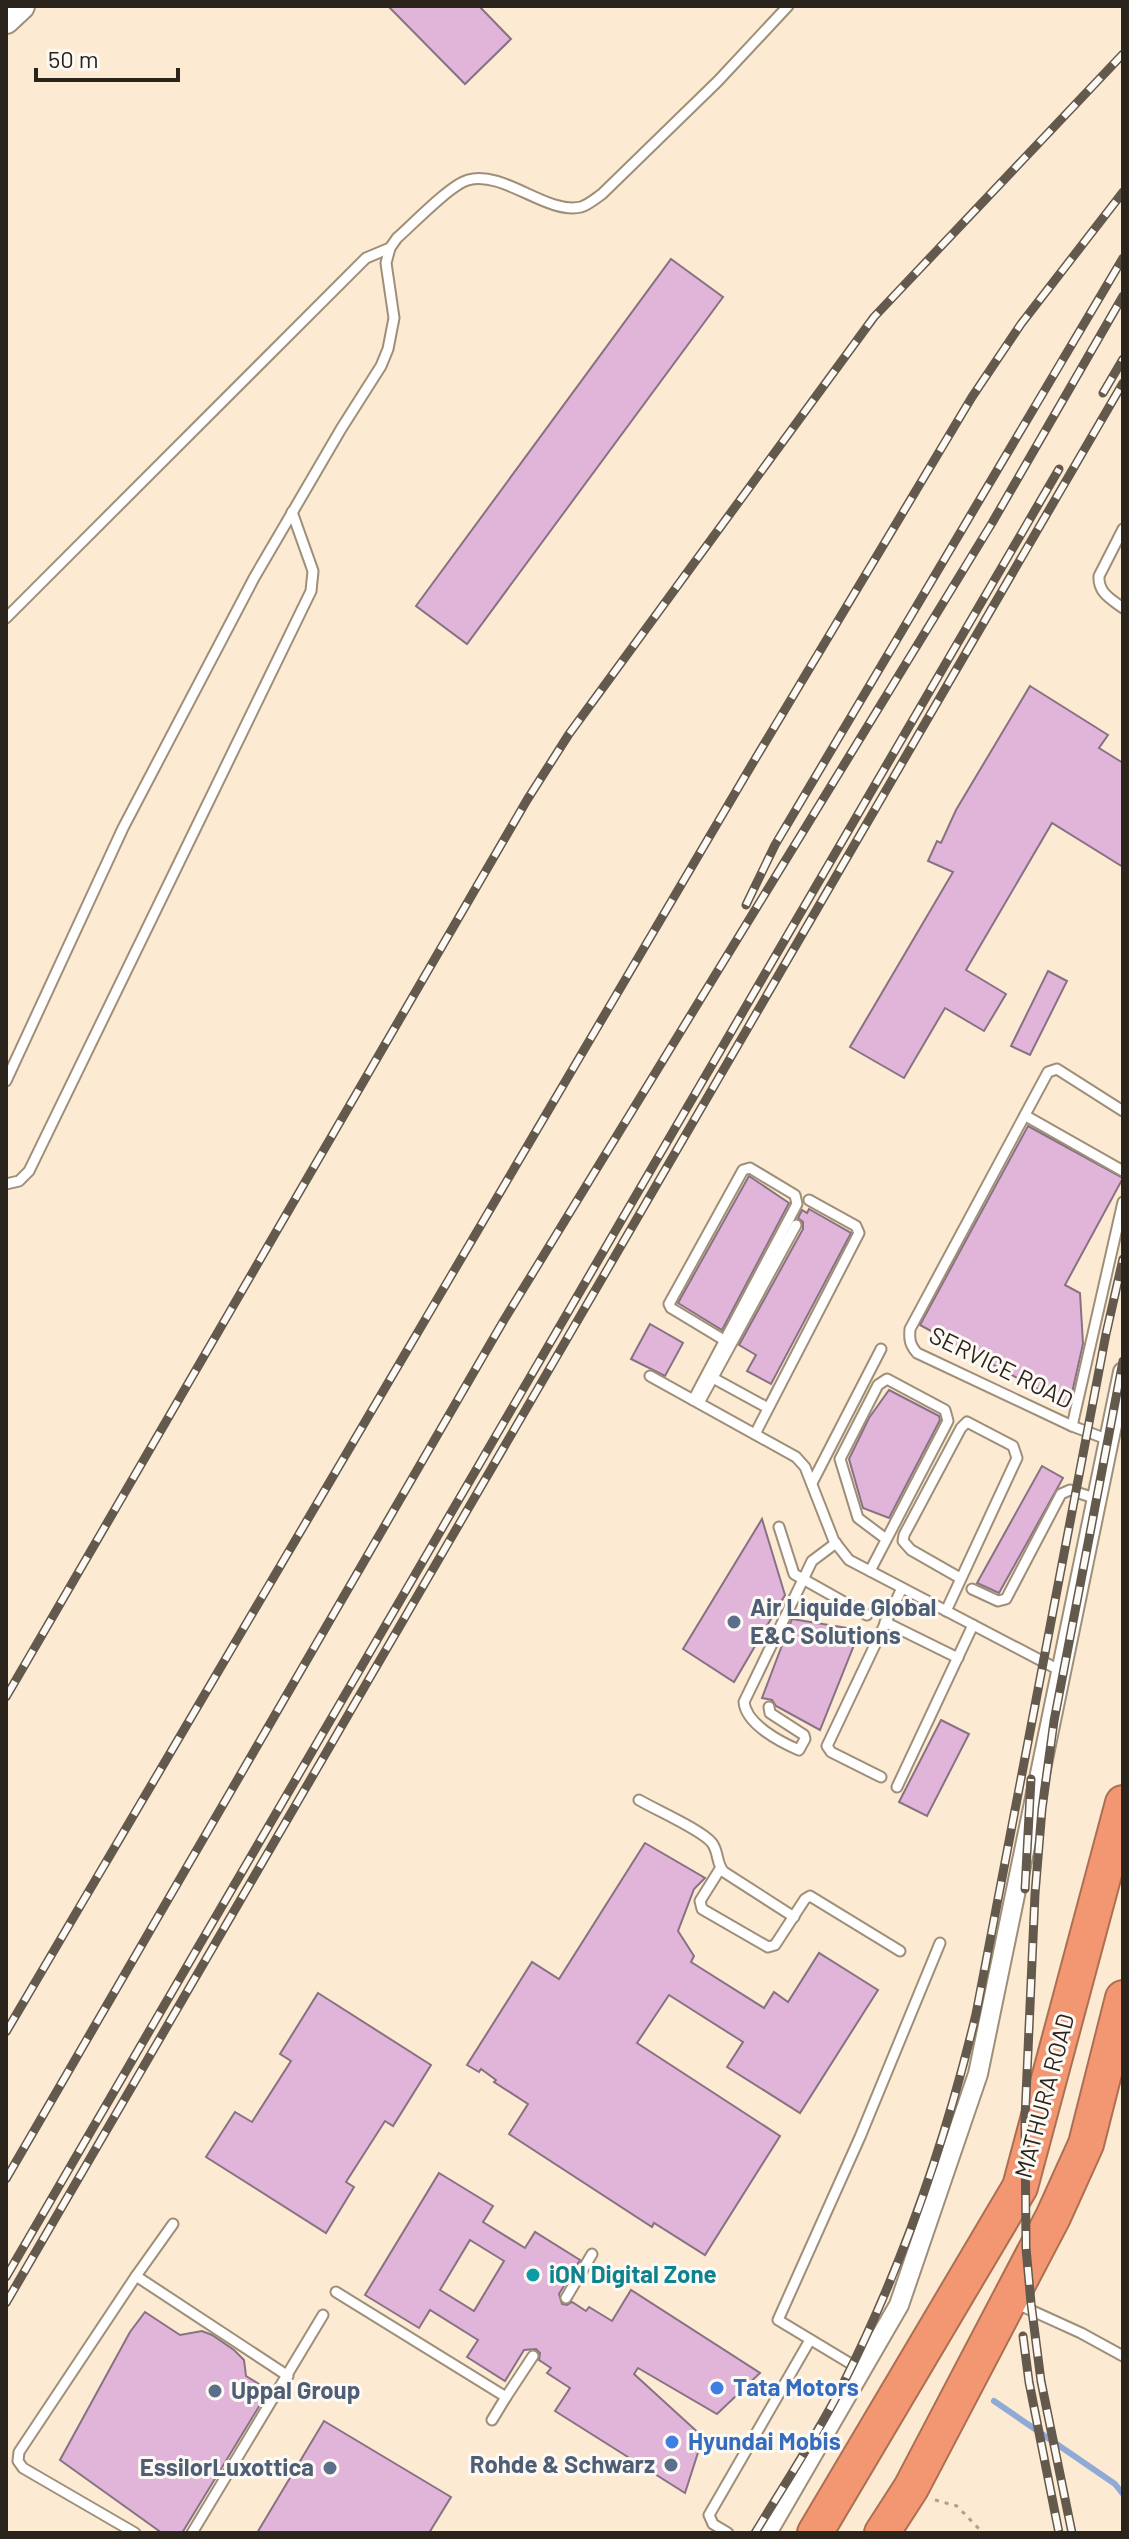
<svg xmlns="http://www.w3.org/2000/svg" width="1129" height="2539" viewBox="0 0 1129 2539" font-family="Barlow,sans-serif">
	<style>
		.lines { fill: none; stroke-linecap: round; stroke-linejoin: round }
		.stream { stroke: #8fabd5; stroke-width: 6 }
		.building { fill: #e1b5d9; stroke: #877283; stroke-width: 2; fill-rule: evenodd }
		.lane-casing { stroke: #9f8f79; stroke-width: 13 }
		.street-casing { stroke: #9f8f79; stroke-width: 22 }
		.secondary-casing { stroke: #9f8f79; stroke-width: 30 }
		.highway-casing { stroke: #ac6f53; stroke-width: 38 }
		.path { stroke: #aea08e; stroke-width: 3; stroke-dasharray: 4 6; stroke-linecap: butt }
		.lane { stroke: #fff; stroke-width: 9 }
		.street { stroke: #fff; stroke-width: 18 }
		.secondary { stroke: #fff; stroke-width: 26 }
		.highway { stroke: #f29771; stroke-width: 34 }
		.rail-casing { stroke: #63594c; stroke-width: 9 }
		.rail { stroke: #fdfaf5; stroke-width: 6; stroke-dasharray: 18; stroke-linecap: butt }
		.service-dot { fill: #5c6f8a; stroke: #fdfaf5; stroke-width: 3 }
		.culture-dot { fill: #0f9aa8; stroke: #fdfaf5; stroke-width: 3 }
		.shop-dot { fill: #3f7fe0; stroke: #fdfaf5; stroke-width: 3 }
		.labels { text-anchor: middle; stroke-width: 6; stroke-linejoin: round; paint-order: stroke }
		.street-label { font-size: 24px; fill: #2b241c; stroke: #fdfaf5 }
		.service-label { font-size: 24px; font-weight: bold; fill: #4e5e75; stroke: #fdfaf5; text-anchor: start }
		.culture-label { font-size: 24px; font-weight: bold; fill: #0d838f; stroke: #fdfaf5; text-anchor: start }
		.shop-label { font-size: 24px; font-weight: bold; fill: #366cbe; stroke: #fdfaf5; text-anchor: start }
	</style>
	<rect width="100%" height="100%" fill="#fcead2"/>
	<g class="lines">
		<polyline class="stream" points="994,2401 1115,2484 1123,2494"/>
	</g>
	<g class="building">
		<polygon points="388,6 479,6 511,39 465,84"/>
		<polygon points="671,259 723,297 467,644 416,606"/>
		<polygon points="1030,686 1108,735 1099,748 1123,763 1123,867 1052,823 966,970 1006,994 984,1031 945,1008 904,1078 850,1047 953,872 928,861 937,841 941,843 956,810"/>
		<polygon points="1048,971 1067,981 1030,1055 1011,1046"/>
		<polygon points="1028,1126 1123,1178 1065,1285 1080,1293 1083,1344 1069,1406 920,1325"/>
		<polygon points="749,1176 789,1203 722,1330 678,1303"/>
		<polygon points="809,1209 851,1233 771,1384 747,1371 756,1355 739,1345 803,1229 803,1222 798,1218 802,1210 807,1213"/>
		<polygon points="650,1324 683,1343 665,1376 631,1359"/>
		<polygon points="889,1390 939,1416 940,1420 889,1518 863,1508 849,1459 869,1418"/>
		<polygon points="1042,1466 1063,1478 999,1593 977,1583"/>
		<polygon points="762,1519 785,1595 734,1682 683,1649"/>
		<polygon points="792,1619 860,1630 820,1730 776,1706 772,1700 762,1698"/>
		<polygon points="941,1720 969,1734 927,1816 899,1802"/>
		<polygon points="645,1843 705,1878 694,1889 678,1931 694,1956 691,1962 764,2008 774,1992 788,2002 819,1953 878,1990 800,2113 727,2067 743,2042 669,1995 637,2043 780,2136 705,2255 654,2223 652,2227 509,2134 528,2104 494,2082 496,2080 481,2069 479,2072 467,2065 532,1962 559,1979"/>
		<polygon points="318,1993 431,2065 393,2126 385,2121 346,2182 354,2187 326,2233 206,2157 235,2112 252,2122 291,2061 280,2054"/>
		<path d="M439,2173l54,33 -10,16 42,26 10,-16 45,28 -21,34 3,10 5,1 5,-3 14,9 3,-4 23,14 19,-31 129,83 -43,41 -79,-46 -4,6 69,63 -18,56 -130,-82 15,-23 -23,-15 4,-5 -12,-8 1,-7 -4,-4 -12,1 -19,31 -38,-24 11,-17 -48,-30 -11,18 -54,-33zM470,2240l34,21 -30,50 -34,-21z"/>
		<polygon points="145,2312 180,2335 202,2331 212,2335 234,2350 244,2360 246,2376 269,2390 182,2533 162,2533 60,2460 130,2332"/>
		<polygon points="324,2421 451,2497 429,2533 257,2533"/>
	</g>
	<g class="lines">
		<defs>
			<g id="lane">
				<path d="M1123,529l-24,47c-1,17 12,23 24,32"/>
				<polyline points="6,618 366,258 390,248"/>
				<path d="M6,1081l117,-253 131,-250 87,-149 40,-63 7,-17 6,-31 -8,-55 4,-15 7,-10c16,-14 53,-53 71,-58 36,-10 79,35 113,27 7,-2 14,-8 21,-13l116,-113 70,-75"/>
				<path d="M1123,1111l-66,-42 -9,3 -138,257c-1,11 0,16 7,24l155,73 51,-224"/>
				<polyline points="1026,1116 1123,1171"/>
				<polyline points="6,1184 19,1181 29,1171 311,591 313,571 292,512"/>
				<polyline points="650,1376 796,1457 805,1467 834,1541 849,1560 1061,1671"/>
				<polyline points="713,1378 768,1408"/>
				<polyline points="693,1400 797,1204 795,1195 750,1168 743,1170 669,1304 671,1308 724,1340"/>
				<polyline points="699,1403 796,1225"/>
				<polyline points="1072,1426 1109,1440"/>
				<polyline points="755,1434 859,1233 856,1226 809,1200"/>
				<polyline points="812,1483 881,1349"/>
				<polyline points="779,1527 794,1574 867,1615"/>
				<polyline points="870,1571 948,1421 945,1410 887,1379 878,1385 840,1459 858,1518 886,1539"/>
				<polyline points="972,1589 998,1601 1006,1599 1061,1494 1070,1490 1097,1499"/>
				<polyline points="946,1611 1017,1458 1013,1446 967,1422 961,1428 904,1535 903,1541 911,1550 960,1578"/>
				<polyline points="885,1622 958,1658"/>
				<path d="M769,1707l1,6 34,22 1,4 -6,11c-19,-8 -53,-26 -55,-48l68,-141 24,-18"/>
				<polyline points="881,1777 831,1752 827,1746 902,1588"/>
				<polyline points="897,1787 973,1625"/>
				<path d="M639,1800c17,10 63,30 73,43 7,9 4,21 12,29l70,45"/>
				<polyline points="720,1869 700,1901 702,1909 768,1947 775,1945 805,1899 810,1896 900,1951"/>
				<polyline points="136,2276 288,2376"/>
				<polyline points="336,2292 506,2397 492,2420"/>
				<polyline points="566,2298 592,2254"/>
				<polyline points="1015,2303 1081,2333 1123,2356"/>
				<polyline points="861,2370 778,2320 860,2137 940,1943"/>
				<polyline points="506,2397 533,2356"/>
				<polyline points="135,2533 23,2468 18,2461 19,2452 136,2276 173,2224"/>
				<polyline points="192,2533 323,2315"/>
				<polyline points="728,2533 713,2524 709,2515 810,2340"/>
			</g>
			<polyline id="street" points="767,2533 899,2305 978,2074 1123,1372"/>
			<polyline id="secondary" points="6,20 21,6"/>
			<g id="highway">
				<polyline points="815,2533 1020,2187 1123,1803"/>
				<polyline points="882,2533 911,2488 1053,2217 1086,2144 1123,1998"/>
			</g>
		</defs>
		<use href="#lane" class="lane-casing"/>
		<use href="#street" class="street-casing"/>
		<use href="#secondary" class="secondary-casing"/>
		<use href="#highway" class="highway-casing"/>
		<polyline class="path" points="935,2500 957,2506 983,2533"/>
		<use href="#lane" class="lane"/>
		<use href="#street" class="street"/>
		<use href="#secondary" class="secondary"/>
		<use href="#highway" class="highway"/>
		<defs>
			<g id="rail">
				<polyline points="1103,393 1123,359"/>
				<polyline points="746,905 775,845 1123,258"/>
				<polyline points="6,1697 527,800 569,734 874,317 1123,54"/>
				<polyline points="1025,1889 1031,1779"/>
				<polyline points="6,2032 751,766 972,397 1021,324 1123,192"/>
				<polyline points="6,2179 504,1320 992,523 1123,296"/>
				<polyline points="6,2277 1059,469"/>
				<polyline points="6,2303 1123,383"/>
				<polyline points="1023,2336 1029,2382 1059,2533"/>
				<path d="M755,2533c29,-48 61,-96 87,-147 60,-119 103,-242 134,-372l130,-680 17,-75"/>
				<polyline points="1072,2533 1041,2381 1031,2303 1026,2248 1025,2118 1035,1894 1042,1809 1054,1721 1123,1361"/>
			</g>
		</defs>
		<use href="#rail" class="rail-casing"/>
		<use href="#rail" class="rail"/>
	</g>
	<g class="service-dot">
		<circle cx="734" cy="1622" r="8"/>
		<circle cx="215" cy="2391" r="8"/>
		<circle cx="671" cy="2465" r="8"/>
		<circle cx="330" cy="2468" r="8"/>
	</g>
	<circle class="culture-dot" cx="533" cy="2275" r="8"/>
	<g class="shop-dot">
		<circle cx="717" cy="2388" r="8"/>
		<circle cx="672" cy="2442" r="8"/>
	</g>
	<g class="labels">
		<g class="street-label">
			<text transform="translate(1001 1368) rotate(26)" y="8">SERVICE ROAD</text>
			<text transform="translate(1045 2096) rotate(-75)" y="8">MATHURA ROAD</text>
		</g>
		<g class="service-label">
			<text x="750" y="1616">Air Liquide Global<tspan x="750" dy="28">E&amp;C Solutions</tspan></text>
			<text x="231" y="2399">Uppal Group</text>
			<text x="655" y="2473" text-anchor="end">Rohde &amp; Schwarz</text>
			<text x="314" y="2476" text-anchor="end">EssilorLuxottica</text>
		</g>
		<g class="culture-label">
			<text x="549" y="2283">iON Digital Zone</text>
		</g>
		<g class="shop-label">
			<text x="733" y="2396">Tata Motors</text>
			<text x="688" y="2450">Hyundai Mobis</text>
		</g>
	</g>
	<rect width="1129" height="2539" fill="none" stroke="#2b241c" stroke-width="16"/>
	<path d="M36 68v12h142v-12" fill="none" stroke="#2b241c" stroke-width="4"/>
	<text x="48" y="68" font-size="24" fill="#2b241c" stroke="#fdfaf5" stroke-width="6" paint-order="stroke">50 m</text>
</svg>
